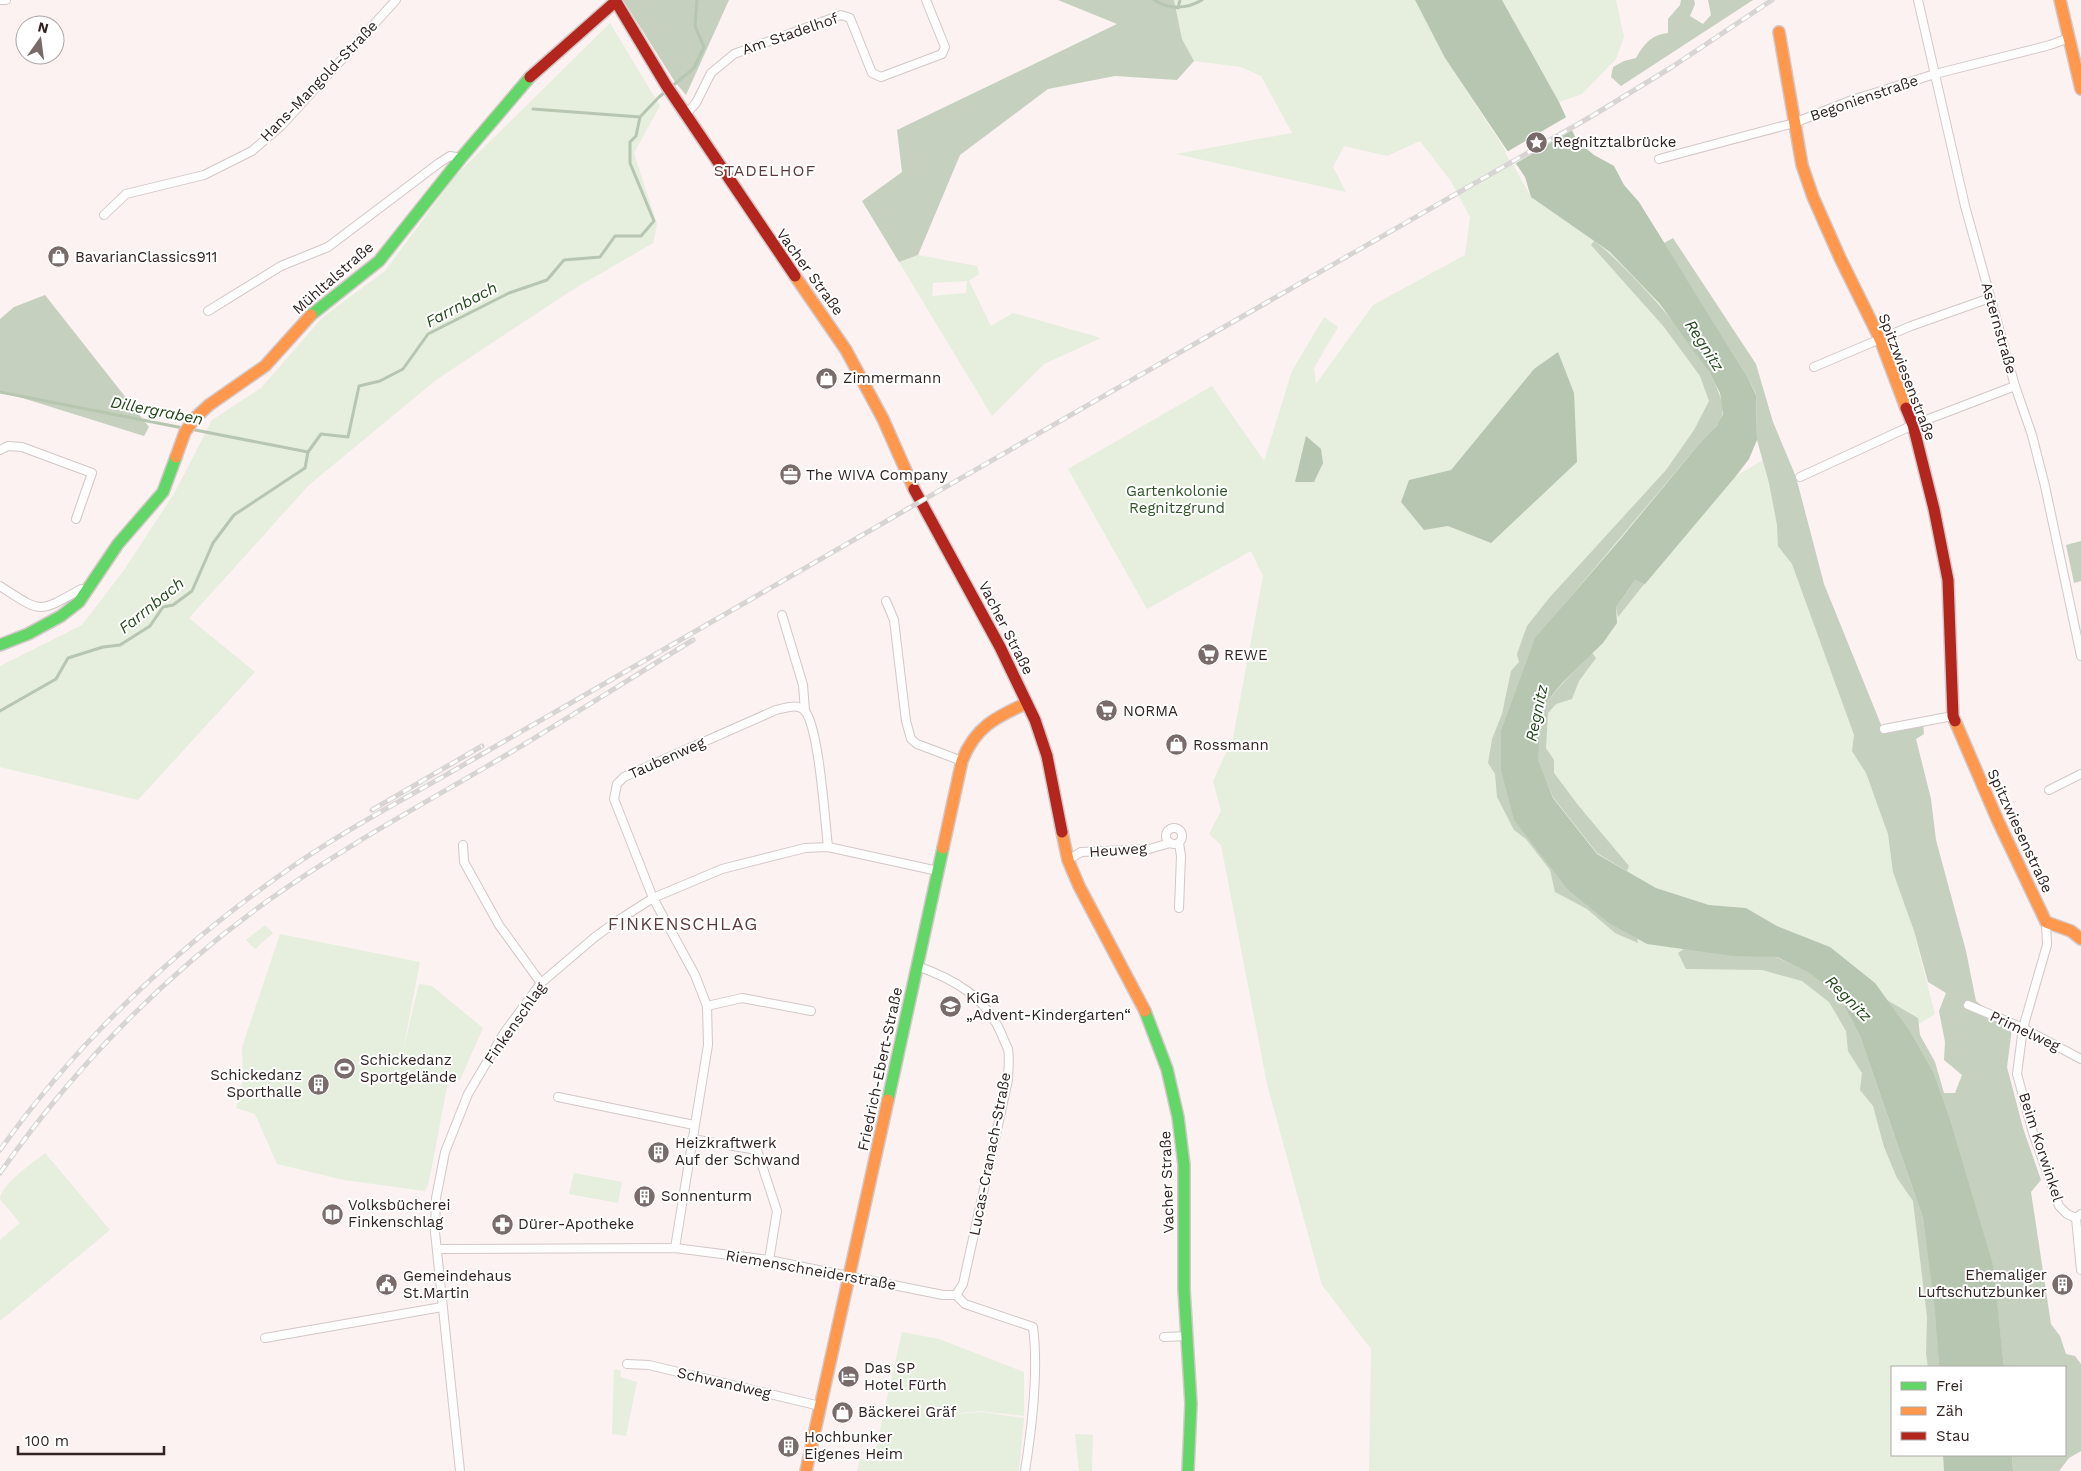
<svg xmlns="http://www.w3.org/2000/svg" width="2081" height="1471" viewBox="0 0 2081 1471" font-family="'Work Sans',sans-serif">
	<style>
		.green { fill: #e6eede; fill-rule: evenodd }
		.forest { fill: #c6d0be }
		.water { fill: #b6c6b0 }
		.pier { fill: #fbf2f1 }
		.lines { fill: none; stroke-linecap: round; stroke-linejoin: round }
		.stream { stroke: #b6c6b0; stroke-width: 3 }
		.street-casing { stroke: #d3c7c7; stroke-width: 10 }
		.fast-casing { stroke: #d3c7c7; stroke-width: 14 }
		.slow-casing { stroke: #d3c7c7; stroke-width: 14 }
		.jam-casing { stroke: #d3c7c7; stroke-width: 14 }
		.street { stroke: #fefdfd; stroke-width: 8 }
		.fast { stroke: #63d668; stroke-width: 11 }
		.slow { stroke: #ff974d; stroke-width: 11 }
		.jam { stroke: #b3261e; stroke-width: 11 }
		.rail-casing { stroke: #d7d4d3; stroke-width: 5 }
		.rail { stroke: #fff; stroke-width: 3; stroke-dasharray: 9; stroke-linecap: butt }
		.labels { text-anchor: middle; stroke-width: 4; stroke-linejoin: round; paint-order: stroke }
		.street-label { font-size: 15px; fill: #322322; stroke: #fff }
		.poi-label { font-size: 15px; fill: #322322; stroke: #fff; text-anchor: start }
		.park-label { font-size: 15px; fill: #2f5428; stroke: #fff }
		.neighbourhood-label { font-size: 16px; letter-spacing: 1px; fill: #5d3c3c; stroke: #fff }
		.water-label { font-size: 16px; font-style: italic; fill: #23471b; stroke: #fff }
		.quarter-label { font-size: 18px; letter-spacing: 1px; fill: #5d3c3c; stroke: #fff }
	</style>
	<rect width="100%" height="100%" fill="#fbf2f1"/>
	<g class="green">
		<path d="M1174,0h241l30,58 57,87 29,52 79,55 50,52 49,68 14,42 -6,12 -18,18 -81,98 -117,188 69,161 12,10 151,55 75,16 30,22 22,42 63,182 12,92 4,57h-47v88h51l1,16h-575l2,-122 -49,-64 -55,-201 -46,-239 -12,-11 12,-23 -8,-30 20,-43 30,-162 -12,-25 -104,58 -79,-140 144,-83 52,75 28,-90 32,-54 14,10 -24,41 2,16 57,-79 92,-50 5,-38 -20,-37 -30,-39 -33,15 -43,-10 -11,21 13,25 -170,-38 116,-21 -31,-57 -20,-9 -47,-6 -12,-22zM1534,369l-43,174 -43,-17 -24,4 -23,-28 8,-22 42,-10z"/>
		<polygon points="1502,0 1616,0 1624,37 1616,59 1582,94 1559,102"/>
		<polygon points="610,23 660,106 634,153 657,224 653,243 569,292 436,380 309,485 189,618 255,672 138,800 0,767 0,666 82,625 124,570 175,492 212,420 261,388 323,317 385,271 456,175"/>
		<path d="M918,255l59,11 2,8 -10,7 22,45 22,-13 88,25 -57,26 -52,52 -93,-154zM967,281l-1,12 -34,3 1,-13z"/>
		<polygon points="1770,456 1816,628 1888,831 1935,1014 1909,1030 1830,947 1777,926 1746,908 1709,905 1656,888 1597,854 1553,798 1538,760 1541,709 1562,683 1603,643 1617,623 1616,607 1635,580 1645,583 1736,476"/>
		<polygon points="265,925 273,933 255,949 246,940"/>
		<polygon points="280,934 420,962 403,1051 419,984 432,986 483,1028 460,1080 451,1077 445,1060 415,1054 445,1061 449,1076 433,1161 428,1185 425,1191 344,1180 277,1164 255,1114 236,1108 243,1080 242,1047"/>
		<path d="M45,1153l65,77 -110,91v-81l20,-17 -20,-24c2,-16 32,-35 45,-46z"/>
		<polygon points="574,1173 622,1182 618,1203 569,1194"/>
		<polygon points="902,1332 939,1339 1024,1372 1024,1416 980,1411 935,1416 981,1412 1024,1418 1019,1471 857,1471 860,1459 873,1461"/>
		<polygon points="614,1369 621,1371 620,1377 637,1382 626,1436 612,1434"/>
		<polygon points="1075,1434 1093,1435 1092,1471 1079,1471"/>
	</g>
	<g class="forest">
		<polygon points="623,0 729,0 686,95 675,82"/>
		<polygon points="1058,0 1174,0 1182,39 1194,61 1177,80 1115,76 1048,89 960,155 918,255 899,262 862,201 902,172 897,130 1117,24"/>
		<path d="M1681,0h13l1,4 -5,12 13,8 8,-9 -3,-15h45l-132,86 -10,-9 2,-10 11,-6 12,-3c8,-14 15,-23 32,-25v-14l12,-14z"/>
		<polygon points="1673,238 1756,364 1773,422 1796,477 1824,584 1884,732 1923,723 1924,734 1916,739 1931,799 1936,840 1966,951 1976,1001 2012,1028 2007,1067 2023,1128 2041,1180 2031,1192 2051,1324 2060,1336 2066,1354 2075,1356 2081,1364 2081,1451 2069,1458 2059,1471 2013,1471 2012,1455 2065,1455 2065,1367 2004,1367 1992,1264 1949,1119 1932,1072 1908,1030 1887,1000 1918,1018 1920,1035 1935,1062 1944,1093 1955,1093 1962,1075 1944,1060 1945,1042 1939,1011 1946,993 1928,982 1914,931 1893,872 1888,834 1866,773 1852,751 1854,735 1792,564 1778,546 1777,525 1769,483 1757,440 1756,394 1748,378 1664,243"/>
		<path d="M1594,241c31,22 138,136 128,174 -2,12 -15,21 -23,29l-164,195 -34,91 68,161 41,32 27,15 1,5 -23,-10 -28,-24 -32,-17 -5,-22 -24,-31 -12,-9 -17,-33 -2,-23 -7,-11 4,-24 10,-25 9,-43 8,-9 -2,-8 10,-28 23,-29 116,-127 28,-40 15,-29 -9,-25 -36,-49 -73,-82z"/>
		<polygon points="45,295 149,427 144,436 0,391 0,319 14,307"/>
		<polygon points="2081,541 2081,581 2074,583 2066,545"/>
		<polygon points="1635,580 1645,583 1618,617 1616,607"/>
		<polygon points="1592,653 1596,658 1579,681 1572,699 1556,704 1548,713 1546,748 1554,760 1554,773 1578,805 1629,866 1627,871 1597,853 1553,797 1537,760 1541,709 1562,684"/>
		<polygon points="1684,949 1776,957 1808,971 1838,994 1860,1036 1923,1218 1936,1309 1939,1367 1928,1367 1926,1354 1927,1317 1913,1201 1897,1178 1884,1147 1873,1106 1860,1090 1862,1073 1848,1051 1846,1031 1829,1002 1802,981 1762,970 1686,969 1678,953"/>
	</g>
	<g class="water">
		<polygon points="1415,0 1502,0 1559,102 1577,141 1594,155 1614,166 1624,185 1639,202 1748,378 1756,395 1757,440 1749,459 1736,476 1645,584 1635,580 1616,607 1617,623 1603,643 1562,683 1541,709 1538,760 1553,798 1597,854 1656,888 1709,905 1746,908 1777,926 1830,947 1875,983 1909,1030 1933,1072 1950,1120 1993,1265 2004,1367 1939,1367 1935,1310 1923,1218 1860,1036 1838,994 1808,972 1777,957 1733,956 1647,944 1609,923 1569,891 1514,820 1501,770 1501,730 1535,638 1618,542 1699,444 1717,426 1723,414 1720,393 1709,372 1660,304 1610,252 1531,197 1525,177 1445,58"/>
		<polygon points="1558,352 1574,393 1577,462 1491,543 1448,526 1424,530 1401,502 1409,480 1451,470 1534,369"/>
		<polygon points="1306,436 1321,449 1323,463 1314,482 1295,482"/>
		<polygon points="1943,1455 2012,1455 2013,1471 1944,1471"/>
	</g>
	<polygon class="pier" points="1568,116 1574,129 1513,165 1505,153"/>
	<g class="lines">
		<g class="stream">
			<path d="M1154,0c15,10 33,9 48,0"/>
			<polyline points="1178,8 1180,0"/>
			<polyline points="533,109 640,117"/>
			<polyline points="0,392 183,428"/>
			<polyline points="190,429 308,452"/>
			<polyline points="0,711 56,679 68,658 103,647 120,645 150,626 163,607 173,605 192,591 213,543 234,515 305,468 308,452 321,434 348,437 359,386 380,381 403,369 428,334 509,293 547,280 564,260 600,257 615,236 641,236 654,221 630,163 630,142 636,136 640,117 659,97 694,68 704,47 695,26 697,0"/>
		</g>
		<defs>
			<g id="street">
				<polyline points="0,0 6,0"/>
				<polyline points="1918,0 1965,206 2015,386 2032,435 2045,486 2081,656"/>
				<polyline points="686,114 696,103 711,73 734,54 841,15 850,18 872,73 881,77 942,54 945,47 926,0"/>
				<polyline points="1659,159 1794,123 1852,100 1935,74 2050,45 2069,38"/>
				<polyline points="104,215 126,194 204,175 252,151 282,125 396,0"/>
				<polyline points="208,311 281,266 328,247 439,163 450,156 461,158"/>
				<polyline points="1814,367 1911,326 1990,298"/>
				<polyline points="0,450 8,446 22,447 92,473 76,519"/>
				<polyline points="1800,477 1913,425 2015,386"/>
				<path d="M0,586c42,27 37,28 81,3l7,2"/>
				<polyline points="886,601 894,620 906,721 911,739 917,744 962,761"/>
				<polyline points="782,615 803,685 805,711"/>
				<polyline points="1884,729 1953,716"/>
				<polyline points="2049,790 2081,774"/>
				<circle cx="1174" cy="836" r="8"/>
				<polyline points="463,845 464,862 499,925 541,983"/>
				<polyline points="1068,860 1081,852 1149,849 1170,843"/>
				<polyline points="1179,908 1181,856 1179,843"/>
				<polyline points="2046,922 2047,945 2023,1028 2017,1074 2033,1133 2059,1206 2067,1214 2076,1218"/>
				<path d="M917,966c37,13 69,31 85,69 1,4 4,9 6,14 2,10 0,21 0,31l-45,204 -7,11"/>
				<polyline points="1968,1005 2023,1028 2081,1059"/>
				<polyline points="707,1006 742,998 811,1011"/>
				<polyline points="558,1097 694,1125"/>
				<polyline points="692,1139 757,1150 777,1211 769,1260"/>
				<polyline points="2081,1214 2076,1218 2081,1270"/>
				<path d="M675,1248l33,-203 -1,-39 -12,-31 -42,-77 -39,-99 3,-15 7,-7 152,-67c8,-2 22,-7 29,1 14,17 20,110 23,136"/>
				<path d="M437,1249l238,-1 94,12 174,35h13l9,9 68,23c6,45 -1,100 -8,144"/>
				<polyline points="1164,1337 1187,1336"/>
				<polyline points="265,1338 442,1307"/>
				<polyline points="627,1364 649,1365 820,1406"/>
				<polyline points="460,1471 435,1232 436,1198 445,1152 468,1094 504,1033 541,983 595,937 617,921 653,898 722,869 805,848 828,847 938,871"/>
			</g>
			<g id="fast">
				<polyline points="311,315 379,261 461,158 530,77"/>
				<polyline points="0,645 28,634 61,616 79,602 118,544 163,492 176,457"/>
				<polyline points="1145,1011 1167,1069 1178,1117 1184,1165 1184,1289 1191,1404 1188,1471"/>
				<polyline points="888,1100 943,848"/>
			</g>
			<g id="slow">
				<polyline points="2060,0 2081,89"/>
				<polyline points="1779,32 1802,165 1813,197 1840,258 1880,339 1906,408"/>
				<polyline points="795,276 846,350 883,419 914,489"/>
				<polyline points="176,457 185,432 195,418 209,405 265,366 311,315"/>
				<polyline points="1955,721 1998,821 2046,922 2071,931 2081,939"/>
				<polyline points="1062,832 1068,860 1079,886 1145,1011"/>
				<path d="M943,848l19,-87c13,-34 34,-44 65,-58"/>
				<polyline points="806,1471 888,1100"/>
			</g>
			<g id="jam">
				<polyline points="615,0 666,85 795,276"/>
				<polyline points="530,77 615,2"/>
				<polyline points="1906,408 1913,425 1934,509 1948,580 1953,716 1955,721"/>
				<polyline points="914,489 1000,647 1035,720 1047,756 1062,832"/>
			</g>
		</defs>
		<use href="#street" class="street-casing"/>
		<use href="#fast" class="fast-casing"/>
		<use href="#slow" class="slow-casing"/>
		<use href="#jam" class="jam-casing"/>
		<use href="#street" class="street"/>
		<use href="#fast" class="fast"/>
		<use href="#slow" class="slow"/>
		<use href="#jam" class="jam"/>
		<defs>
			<g id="rail">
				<polyline points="372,810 482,746"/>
				<path d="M0,1150c76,-107 172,-198 279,-274 62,-45 132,-80 198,-119 94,-54 188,-108 283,-163 277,-160 554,-319 832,-478l80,-49 100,-67"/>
				<path d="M0,1173c73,-104 163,-197 266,-271 77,-55 161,-100 242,-148 62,-37 123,-76 185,-114"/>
			</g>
		</defs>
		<use href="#rail" class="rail-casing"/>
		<use href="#rail" class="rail"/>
	</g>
	<defs>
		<symbol id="sight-disc" viewBox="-11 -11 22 22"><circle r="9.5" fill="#786b6a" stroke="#fff"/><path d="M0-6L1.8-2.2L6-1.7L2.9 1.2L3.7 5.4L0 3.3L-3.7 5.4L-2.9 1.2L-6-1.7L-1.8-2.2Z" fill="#fff"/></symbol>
		<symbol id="shop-disc" viewBox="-11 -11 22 22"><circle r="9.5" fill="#786b6a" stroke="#fff"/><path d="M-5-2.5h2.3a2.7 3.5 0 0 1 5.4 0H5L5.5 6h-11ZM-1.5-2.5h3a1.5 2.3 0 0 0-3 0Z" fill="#fff"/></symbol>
		<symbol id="office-disc" viewBox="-11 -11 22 22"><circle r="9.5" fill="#786b6a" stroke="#fff"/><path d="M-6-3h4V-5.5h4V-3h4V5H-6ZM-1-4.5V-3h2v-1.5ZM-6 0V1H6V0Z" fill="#fff"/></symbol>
		<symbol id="supermarket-disc" viewBox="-11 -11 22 22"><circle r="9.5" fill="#786b6a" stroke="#fff"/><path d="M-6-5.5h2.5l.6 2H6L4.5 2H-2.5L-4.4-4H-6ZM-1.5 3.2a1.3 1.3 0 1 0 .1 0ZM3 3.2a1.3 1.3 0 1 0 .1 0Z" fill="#fff"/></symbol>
		<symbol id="school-disc" viewBox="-11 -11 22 22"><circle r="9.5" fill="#786b6a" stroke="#fff"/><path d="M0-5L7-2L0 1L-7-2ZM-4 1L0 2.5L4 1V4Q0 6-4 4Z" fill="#fff"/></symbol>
		<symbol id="stadium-disc" viewBox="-11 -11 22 22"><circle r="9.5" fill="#786b6a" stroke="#fff"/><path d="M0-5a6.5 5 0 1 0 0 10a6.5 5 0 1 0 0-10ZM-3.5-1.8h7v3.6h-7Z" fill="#fff"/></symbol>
		<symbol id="building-disc" viewBox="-11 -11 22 22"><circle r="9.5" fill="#786b6a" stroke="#fff"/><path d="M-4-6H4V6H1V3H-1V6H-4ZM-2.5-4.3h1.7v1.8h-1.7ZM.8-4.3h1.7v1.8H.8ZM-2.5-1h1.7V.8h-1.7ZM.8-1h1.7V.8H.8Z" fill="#fff"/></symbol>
		<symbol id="library-disc" viewBox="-11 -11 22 22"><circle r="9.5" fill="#786b6a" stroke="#fff"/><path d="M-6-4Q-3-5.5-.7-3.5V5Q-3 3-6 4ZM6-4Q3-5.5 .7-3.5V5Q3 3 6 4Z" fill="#fff"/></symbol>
		<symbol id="pharmacy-disc" viewBox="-11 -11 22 22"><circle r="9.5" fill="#786b6a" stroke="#fff"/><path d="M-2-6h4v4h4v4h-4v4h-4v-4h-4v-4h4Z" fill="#fff"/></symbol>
		<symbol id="civic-disc" viewBox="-11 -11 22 22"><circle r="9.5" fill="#786b6a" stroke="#fff"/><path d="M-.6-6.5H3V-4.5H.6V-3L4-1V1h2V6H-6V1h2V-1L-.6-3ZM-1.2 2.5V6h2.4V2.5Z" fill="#fff"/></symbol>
		<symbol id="hotel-disc" viewBox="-11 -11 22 22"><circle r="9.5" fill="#786b6a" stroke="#fff"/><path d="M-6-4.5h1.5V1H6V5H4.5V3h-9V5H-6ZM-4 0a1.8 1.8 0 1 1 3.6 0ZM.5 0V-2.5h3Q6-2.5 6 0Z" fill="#fff"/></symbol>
	</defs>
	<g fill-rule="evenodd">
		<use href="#sight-disc" x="1524" y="130" width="25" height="25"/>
		<use href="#shop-disc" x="46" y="244" width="25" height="25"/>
		<use href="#shop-disc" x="814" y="366" width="25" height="25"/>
		<use href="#office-disc" x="778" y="462" width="25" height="25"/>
		<use href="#supermarket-disc" x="1196" y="642" width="25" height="25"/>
		<use href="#supermarket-disc" x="1094" y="698" width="25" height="25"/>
		<use href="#shop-disc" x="1164" y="732" width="25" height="25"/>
		<use href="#school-disc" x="938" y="994" width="25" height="25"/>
		<use href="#stadium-disc" x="332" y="1056" width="25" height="25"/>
		<use href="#building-disc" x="306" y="1072" width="25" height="25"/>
		<use href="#building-disc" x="646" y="1140" width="25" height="25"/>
		<use href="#building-disc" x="632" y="1184" width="25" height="25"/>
		<use href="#library-disc" x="320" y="1202" width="25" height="25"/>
		<use href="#pharmacy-disc" x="490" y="1212" width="25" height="25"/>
		<use href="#building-disc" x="2050" y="1272" width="25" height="25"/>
		<use href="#civic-disc" x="374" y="1272" width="25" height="25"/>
		<use href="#hotel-disc" x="836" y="1364" width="25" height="25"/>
		<use href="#shop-disc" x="830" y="1400" width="25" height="25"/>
		<use href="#building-disc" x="776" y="1434" width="25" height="25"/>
	</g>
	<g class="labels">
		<g class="street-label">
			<text transform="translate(790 34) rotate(-19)" y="5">Am Stadelhof</text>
			<text transform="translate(319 81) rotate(-46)" y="5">Hans-Mangold-Straße</text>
			<text transform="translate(1864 98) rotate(-19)" y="5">Begonienstraße</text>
			<text transform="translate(810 272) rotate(54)" y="5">Vacher Straße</text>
			<text transform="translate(333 278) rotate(-41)" y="5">Mühltalstraße</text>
			<text transform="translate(1999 328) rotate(74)" y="5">Asternstraße</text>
			<text transform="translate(1907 377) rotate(69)" y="5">Spitzwiesenstraße</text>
			<text transform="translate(1006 628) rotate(63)" y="5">Vacher Straße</text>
			<text transform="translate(667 758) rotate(-24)" y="5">Taubenweg</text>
			<text transform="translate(2020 831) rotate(65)" y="5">Spitzwiesenstraße</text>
			<text transform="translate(1118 850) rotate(-4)" y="5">Heuweg</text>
			<text transform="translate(515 1023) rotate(-55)" y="5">Finkenschlag</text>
			<text transform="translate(2025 1031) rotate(25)" y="5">Primelweg</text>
			<text transform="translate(880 1069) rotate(-78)" y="5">Friedrich-Ebert-Straße</text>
			<text transform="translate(2041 1147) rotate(72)" y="5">Beim Korwinkel</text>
			<text transform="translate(990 1154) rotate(-79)" y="5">Lucas-Cranach-Straße</text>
			<text transform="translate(1167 1182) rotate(-92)" y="5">Vacher Straße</text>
			<text transform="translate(811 1270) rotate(10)" y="5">Riemenschneiderstraße</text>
			<text transform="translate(724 1383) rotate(13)" y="5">Schwandweg</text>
		</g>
		<g class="poi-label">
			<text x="1553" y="147">Regnitztalbrücke</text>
			<text x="75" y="262">BavarianClassics911</text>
			<text x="843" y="383">Zimmermann</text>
			<text x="806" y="480">The WIVA Company</text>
			<text x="1224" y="660">REWE</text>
			<text x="1123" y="716">NORMA</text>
			<text x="1193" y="750">Rossmann</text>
			<text x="966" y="1003">KiGa<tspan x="966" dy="17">„Advent-Kindergarten“</tspan></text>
			<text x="360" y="1065">Schickedanz<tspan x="360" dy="17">Sportgelände</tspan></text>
			<text x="302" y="1080" text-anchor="end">Schickedanz<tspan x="302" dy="17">Sporthalle</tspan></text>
			<text x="675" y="1148">Heizkraftwerk<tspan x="675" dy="17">Auf der Schwand</tspan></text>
			<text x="661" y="1201">Sonnenturm</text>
			<text x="348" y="1210">Volksbücherei<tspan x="348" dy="17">Finkenschlag</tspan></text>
			<text x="518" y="1229">Dürer-Apotheke</text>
			<text x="2047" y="1280" text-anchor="end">Ehemaliger<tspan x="2047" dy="17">Luftschutzbunker</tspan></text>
			<text x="403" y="1281">Gemeindehaus<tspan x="403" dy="17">St.Martin</tspan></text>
			<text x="864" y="1373">Das SP<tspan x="864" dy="17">Hotel Fürth</tspan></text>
			<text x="858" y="1417">Bäckerei Gräf</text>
			<text x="804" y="1442">Hochbunker<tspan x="804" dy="17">Eigenes Heim</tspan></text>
		</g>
		<g class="park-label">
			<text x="1177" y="496">Gartenkolonie<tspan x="1177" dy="17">Regnitzgrund</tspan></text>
		</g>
		<g class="neighbourhood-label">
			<text x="765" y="176">STADELHOF</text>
		</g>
		<g class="water-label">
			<text transform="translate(461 304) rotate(-28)" y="6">Farrnbach</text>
			<text transform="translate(1705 345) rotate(57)" y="6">Regnitz</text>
			<text transform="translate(157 410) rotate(11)" y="6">Dillergraben</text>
			<text transform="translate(151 605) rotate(-39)" y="6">Farrnbach</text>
			<text transform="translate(1536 713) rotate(-78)" y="6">Regnitz</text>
			<text transform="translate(1849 998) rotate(45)" y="6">Regnitz</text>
		</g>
		<g class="quarter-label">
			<text x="683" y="930">FINKENSCHLAG</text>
		</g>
	</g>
	<rect x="1891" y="1366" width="175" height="90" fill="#ffffff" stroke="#ada7a7"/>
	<rect x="1901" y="1382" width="25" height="8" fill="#63d668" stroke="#ada7a7"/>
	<text x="1936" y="1391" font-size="15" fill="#322322">Frei</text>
	<rect x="1901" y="1407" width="25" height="8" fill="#ff974d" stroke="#ada7a7"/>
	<text x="1936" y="1416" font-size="15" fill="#322322">Zäh</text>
	<rect x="1901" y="1432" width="25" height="8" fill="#b3261e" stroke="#ada7a7"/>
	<text x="1936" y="1441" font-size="15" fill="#322322">Stau</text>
	<g transform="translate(40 40) rotate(14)"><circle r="24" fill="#ffffff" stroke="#ada7a7"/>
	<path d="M0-4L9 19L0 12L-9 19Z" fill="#786b6a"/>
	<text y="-8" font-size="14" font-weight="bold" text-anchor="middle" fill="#322322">N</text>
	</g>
	<path d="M18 1446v8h146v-8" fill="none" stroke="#322322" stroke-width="2.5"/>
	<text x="25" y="1446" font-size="15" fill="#322322" stroke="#ffffff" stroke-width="4" paint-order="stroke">100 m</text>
</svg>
